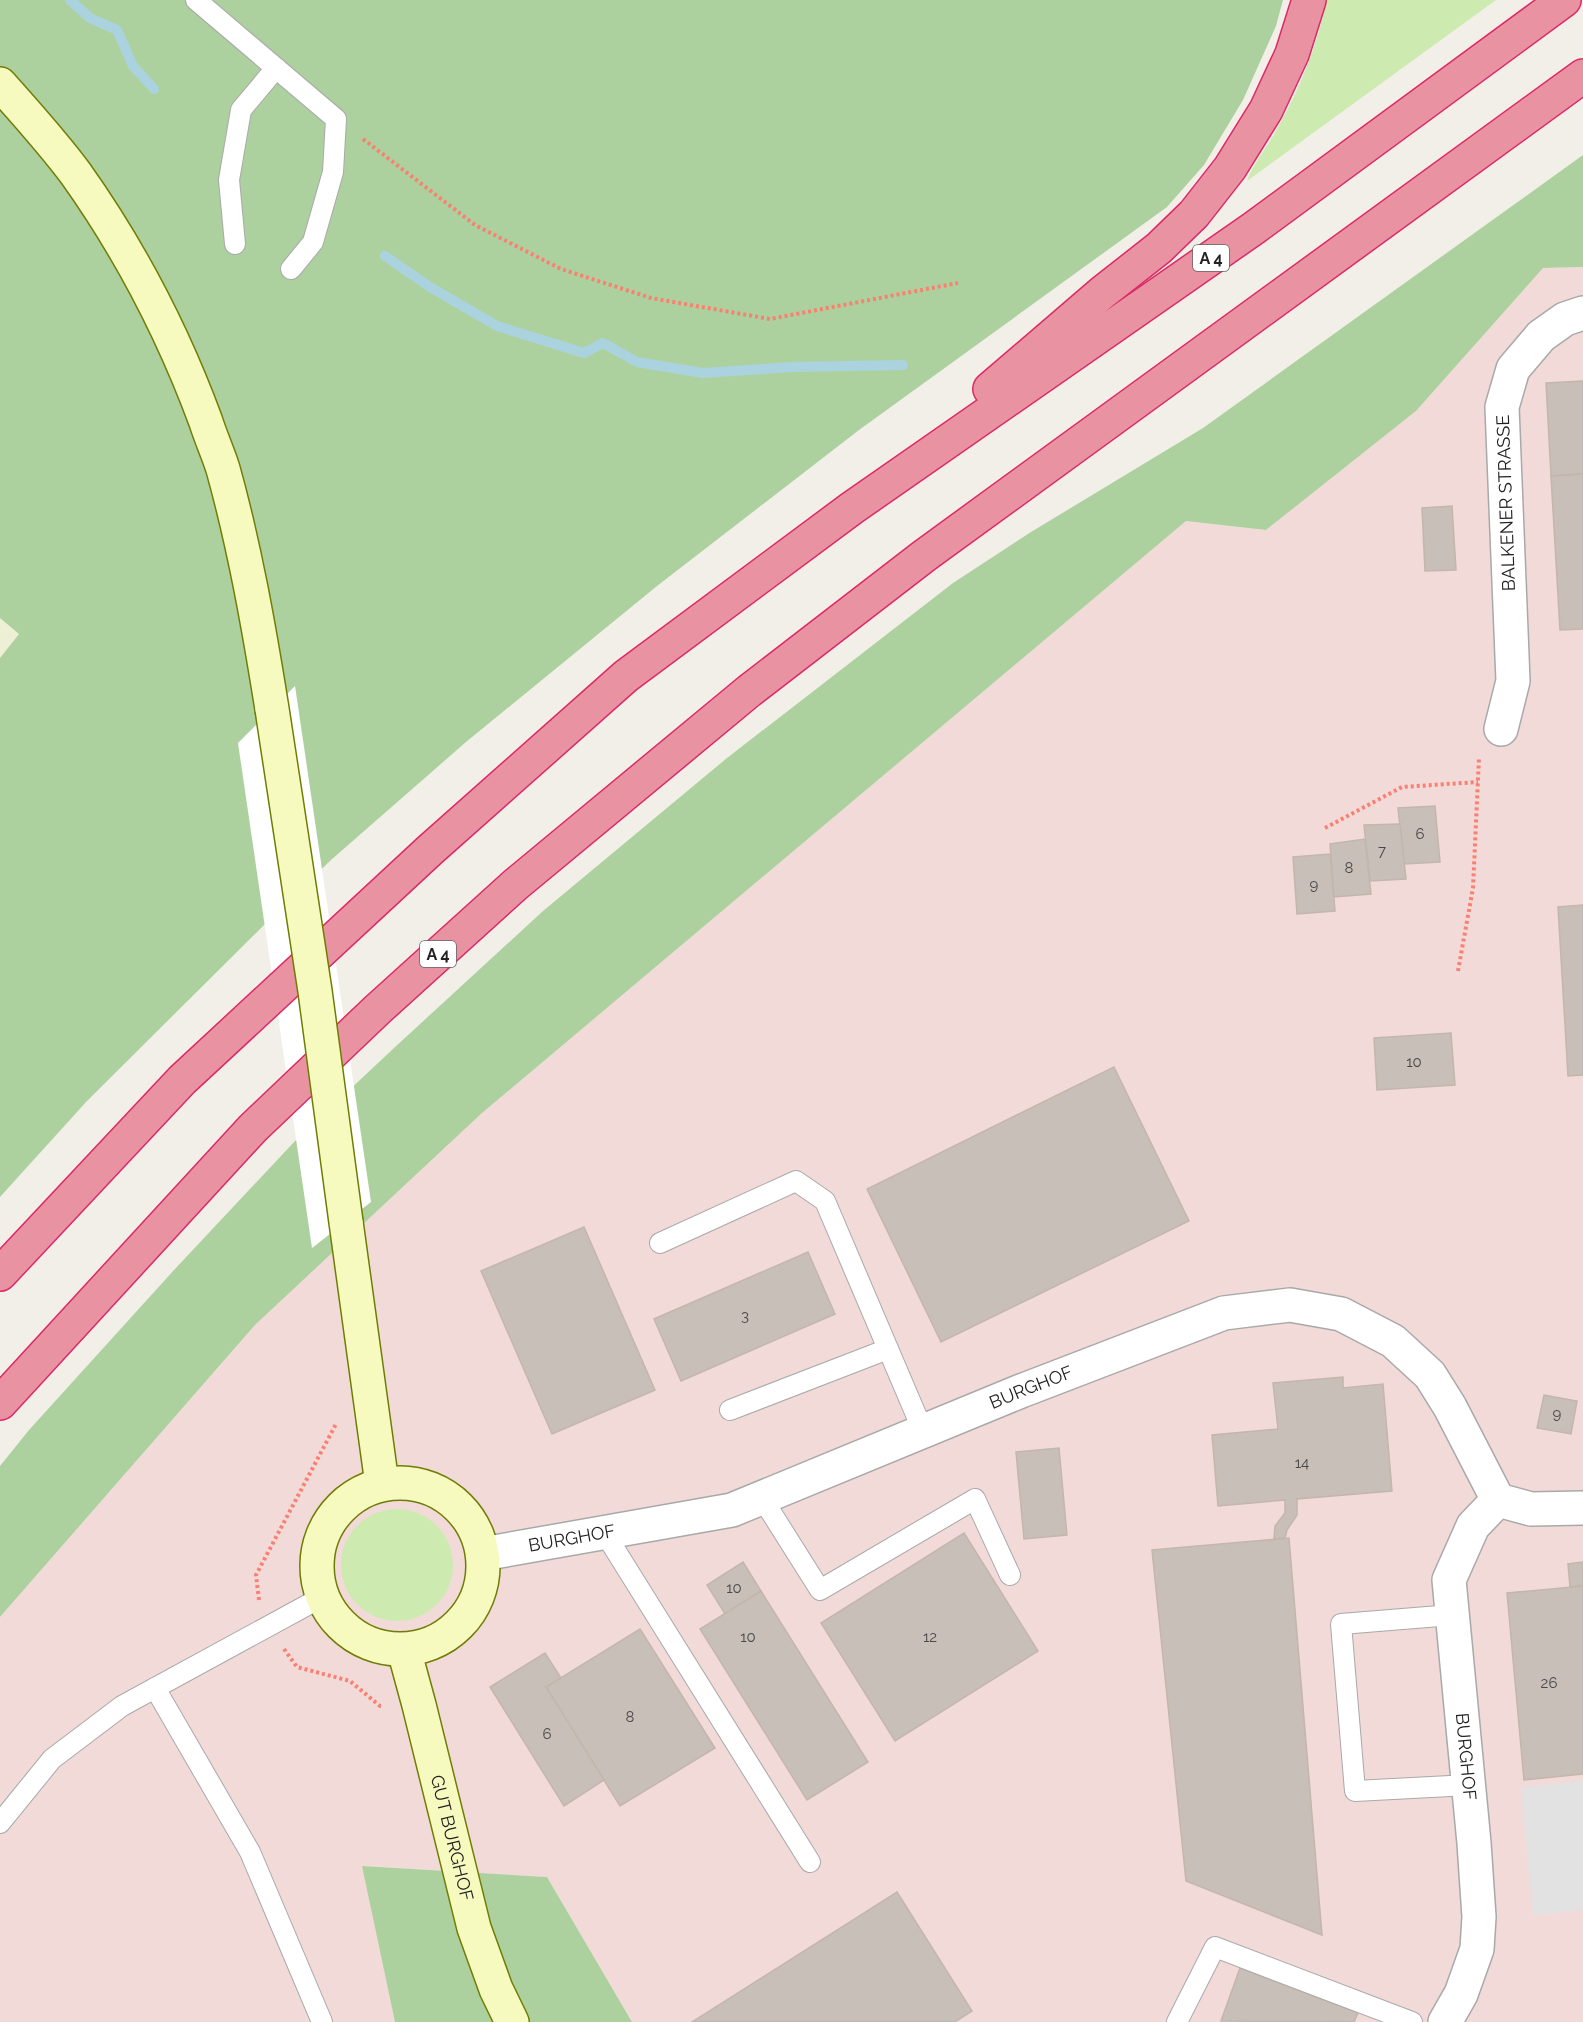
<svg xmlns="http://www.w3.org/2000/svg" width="1583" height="2022" viewBox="0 0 1583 2022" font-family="Raleway,sans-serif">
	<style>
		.commercial { fill: #f2dad9 }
		.farmland { fill: #eef0d5 }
		.grass { fill: #cdebb0 }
		.forest { fill: #add19e }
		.parking { fill: #e2e2e2 }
		.pier { fill: #fff }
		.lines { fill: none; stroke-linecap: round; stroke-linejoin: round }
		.stream { stroke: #aad3df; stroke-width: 10 }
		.building { fill: #c7bfb8; stroke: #c4b6ab; stroke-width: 1.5 }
		.lane-casing { stroke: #a9a9a9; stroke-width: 22 }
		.street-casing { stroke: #a9a9a9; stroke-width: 36 }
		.secondary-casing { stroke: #707d05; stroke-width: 36 }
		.highway-casing { stroke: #dc2a67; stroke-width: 36 }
		.path { stroke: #fa8072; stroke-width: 4; stroke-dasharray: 3 3; stroke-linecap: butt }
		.lane { stroke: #fff; stroke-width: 20 }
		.street { stroke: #fff; stroke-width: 33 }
		.secondary { stroke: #f7fabf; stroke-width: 33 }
		.highway { stroke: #e892a2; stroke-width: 33 }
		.secondary-bridge-casing { stroke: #707d05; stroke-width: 36; stroke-linecap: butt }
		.secondary-bridge { stroke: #f7fabf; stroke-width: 33 }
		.labels { text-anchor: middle; stroke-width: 4.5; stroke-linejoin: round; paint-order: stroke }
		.number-label { font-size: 15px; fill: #4b4948 }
		.shield { fill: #fff; stroke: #646464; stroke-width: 1.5 }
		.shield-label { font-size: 16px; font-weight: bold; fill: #222 }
		.street-label { font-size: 18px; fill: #222; stroke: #fff }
	</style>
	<rect width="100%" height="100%" fill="#f2efe9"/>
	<polygon class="commercial" points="1583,267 1583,2022 632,2022 547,1877 363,1866 395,2022 0,2022 0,1617 255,1325 482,1113 1186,521 1266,530 1416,411 1543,268"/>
	<polygon class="farmland" points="0,618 19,634 0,658"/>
	<g class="grass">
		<path d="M1327,0h169l-249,181c7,-19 21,-35 30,-52 23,-40 40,-84 50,-129z"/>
		<circle cx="397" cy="1565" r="56"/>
	</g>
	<g class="forest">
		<polygon points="0,0 1283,0 1276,26 1243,100 1204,165 1167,207 859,430 657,586 466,742 331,860 268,921 87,1101 0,1197 0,658 19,634 0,618"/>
		<polygon points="1583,155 1583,267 1543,268 1416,411 1266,530 1186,521 482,1113 255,1325 0,1617 0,1466 29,1430 174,1270 295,1141 394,1048 543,911 727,758 953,583 1031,532 1203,428"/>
		<polygon points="362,1866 547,1877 632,2022 395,2022"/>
	</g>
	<polygon class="parking" points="1583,1781 1583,1910 1533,1915 1521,1787"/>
	<polygon class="pier" points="295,686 371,1202 312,1248 238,743"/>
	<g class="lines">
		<g class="stream">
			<polyline points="70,0 90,18 117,30 133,66 154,89"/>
			<polyline points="385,256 430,287 497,326 584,353 603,343 637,362 703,373 792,367 903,365"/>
		</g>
	</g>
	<g class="building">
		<polygon points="1583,381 1583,474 1551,476 1546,383"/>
		<polygon points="1583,474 1583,629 1560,630 1551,476"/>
		<polygon points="1452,506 1456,570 1425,571 1422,508"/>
		<polygon points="1435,806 1440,862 1404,864 1398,808"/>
		<polygon points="1400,824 1406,879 1370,881 1364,825"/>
		<polygon points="1365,839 1371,894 1334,897 1330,844"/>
		<polygon points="1330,854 1335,911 1297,914 1293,857"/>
		<polygon points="1583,905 1583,1075 1568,1076 1558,907"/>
		<polygon points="1451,1033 1455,1085 1377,1090 1374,1038"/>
		<polygon points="1114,1067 1189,1221 941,1342 867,1189"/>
		<polygon points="584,1227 655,1390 552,1434 481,1271"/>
		<polygon points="808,1252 835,1314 681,1381 654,1319"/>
		<polygon points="1343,1377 1343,1388 1383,1384 1392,1491 1297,1499 1297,1515 1287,1530 1285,1538 1274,1539 1275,1526 1285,1513 1285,1500 1218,1506 1212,1435 1278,1429 1273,1383"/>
		<polygon points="1544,1395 1577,1401 1571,1434 1537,1428"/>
		<polygon points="1059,1448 1067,1535 1024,1539 1016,1452"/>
		<polygon points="964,1533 1038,1651 895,1741 821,1623"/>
		<polygon points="1289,1538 1322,1935 1186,1881 1152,1550"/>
		<polygon points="743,1562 761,1591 725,1614 707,1585"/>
		<polygon points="1583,1562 1583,1586 1570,1587 1568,1564"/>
		<polygon points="1583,1586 1583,1774 1524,1780 1507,1593"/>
		<polygon points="761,1591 868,1762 807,1800 700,1629"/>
		<polygon points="640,1629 715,1748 620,1806 546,1687"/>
		<polygon points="545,1653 561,1678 546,1687 604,1780 564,1806 490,1687"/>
		<polygon points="897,1892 972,2011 955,2022 692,2022"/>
		<polygon points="1240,1968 1358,2013 1354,2022 1221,2021"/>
	</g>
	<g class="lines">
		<defs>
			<g id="lane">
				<polyline points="196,0 336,119 333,172 313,242 291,269"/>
				<polyline points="235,244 229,180 241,110 276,68"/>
				<polyline points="660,1243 796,1181 825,1201 923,1431"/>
				<polyline points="730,1410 888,1349"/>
				<polyline points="762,1498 820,1590 975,1499 1010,1575"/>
				<polyline points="604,1532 810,1862"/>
				<polyline points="1452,1615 1341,1624 1355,1791 1469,1785"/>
				<polyline points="155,1688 250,1852 322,2022"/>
				<polyline points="0,1823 52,1759 122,1706 322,1597"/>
				<polyline points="1177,2022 1215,1947 1412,2022"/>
			</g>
			<g id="street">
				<polyline points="1501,729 1513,681 1502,407 1513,369 1541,336 1565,319 1583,313"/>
				<polyline points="1498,1500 1531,1509 1583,1508"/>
				<path id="s1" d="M483,1554l249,-44 289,-119 203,-78 66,-8 51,9 52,27 37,34 20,32 48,93 -25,26 -24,54 25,263 5,74 -2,32 -16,45 -16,28"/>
			</g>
			<g id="secondary">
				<path d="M0,84c26,29 53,59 76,90 54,76 98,161 130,248 5,16 12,31 17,47 22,79 36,159 49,240"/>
				<polyline points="346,1222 382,1484"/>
				<circle cx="400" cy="1566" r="83"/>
				<path id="s2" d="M404,1650l15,55 55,223 22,61 16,33"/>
			</g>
			<g id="highway">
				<polyline points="990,389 1103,292 1159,248 1194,214 1230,168 1266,110 1292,54 1309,0"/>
				<polyline points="0,1274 182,1080 430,850 626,676 852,508 1254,228 1564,0"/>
				<polyline points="0,1403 253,1128 378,1009 515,885 749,691 924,556 1583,76"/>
			</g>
		</defs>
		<use href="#lane" class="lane-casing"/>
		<use href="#street" class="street-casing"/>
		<use href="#secondary" class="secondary-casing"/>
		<use href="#highway" class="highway-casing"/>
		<g class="path">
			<polyline points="363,139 475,225 561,269 651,298 770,319 958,283"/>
			<polyline points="1325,828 1402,787 1478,782"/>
			<polyline points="1458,971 1473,888 1479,757"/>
			<polyline points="259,1600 256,1575 336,1424"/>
			<polyline points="284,1649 297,1667 350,1681 380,1706 383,1706"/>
		</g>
		<use href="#lane" class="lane"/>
		<use href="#street" class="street"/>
		<use href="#secondary" class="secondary"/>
		<use href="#highway" class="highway"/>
		<defs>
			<polyline id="secondary-bridge" points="272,709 315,991 346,1222"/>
		</defs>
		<use href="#secondary-bridge" class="secondary-bridge-casing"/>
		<use href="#secondary-bridge" class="secondary-bridge"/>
	</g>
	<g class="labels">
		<g class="number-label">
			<text x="1420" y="839">6</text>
			<text x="1382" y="856">7</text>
			<text x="1349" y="873">8</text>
			<text x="1314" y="890">9</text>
			<text x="1414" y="1067">10</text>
			<text x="745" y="1321">3</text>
			<text x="1557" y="1419">9</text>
			<text x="1302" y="1468">14</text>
			<text x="734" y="1593">10</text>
			<text x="748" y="1642">10</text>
			<text x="930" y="1642">12</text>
			<text x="1549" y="1688">26</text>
			<text x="630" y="1722">8</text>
			<text x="547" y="1739">6</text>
		</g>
		<g class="shield">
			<rect x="1193" y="245" width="36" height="26" rx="4.5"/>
			<rect x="420" y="941" width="36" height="26" rx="4.5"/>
		</g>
		<g class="shield-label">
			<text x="1211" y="264">A 4</text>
			<text x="438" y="960">A 4</text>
		</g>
		<g class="street-label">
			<text transform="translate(1506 503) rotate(-92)" y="6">BALKENER STRASSE</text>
			<text dy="6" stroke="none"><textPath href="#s1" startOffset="576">BURGHOF</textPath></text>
			<text dy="6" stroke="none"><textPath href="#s1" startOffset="90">BURGHOF</textPath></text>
			<text dy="6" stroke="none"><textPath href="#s1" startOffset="1425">BURGHOF</textPath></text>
			<text dy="6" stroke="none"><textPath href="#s2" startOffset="194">GUT BURGHOF</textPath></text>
		</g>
	</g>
</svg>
